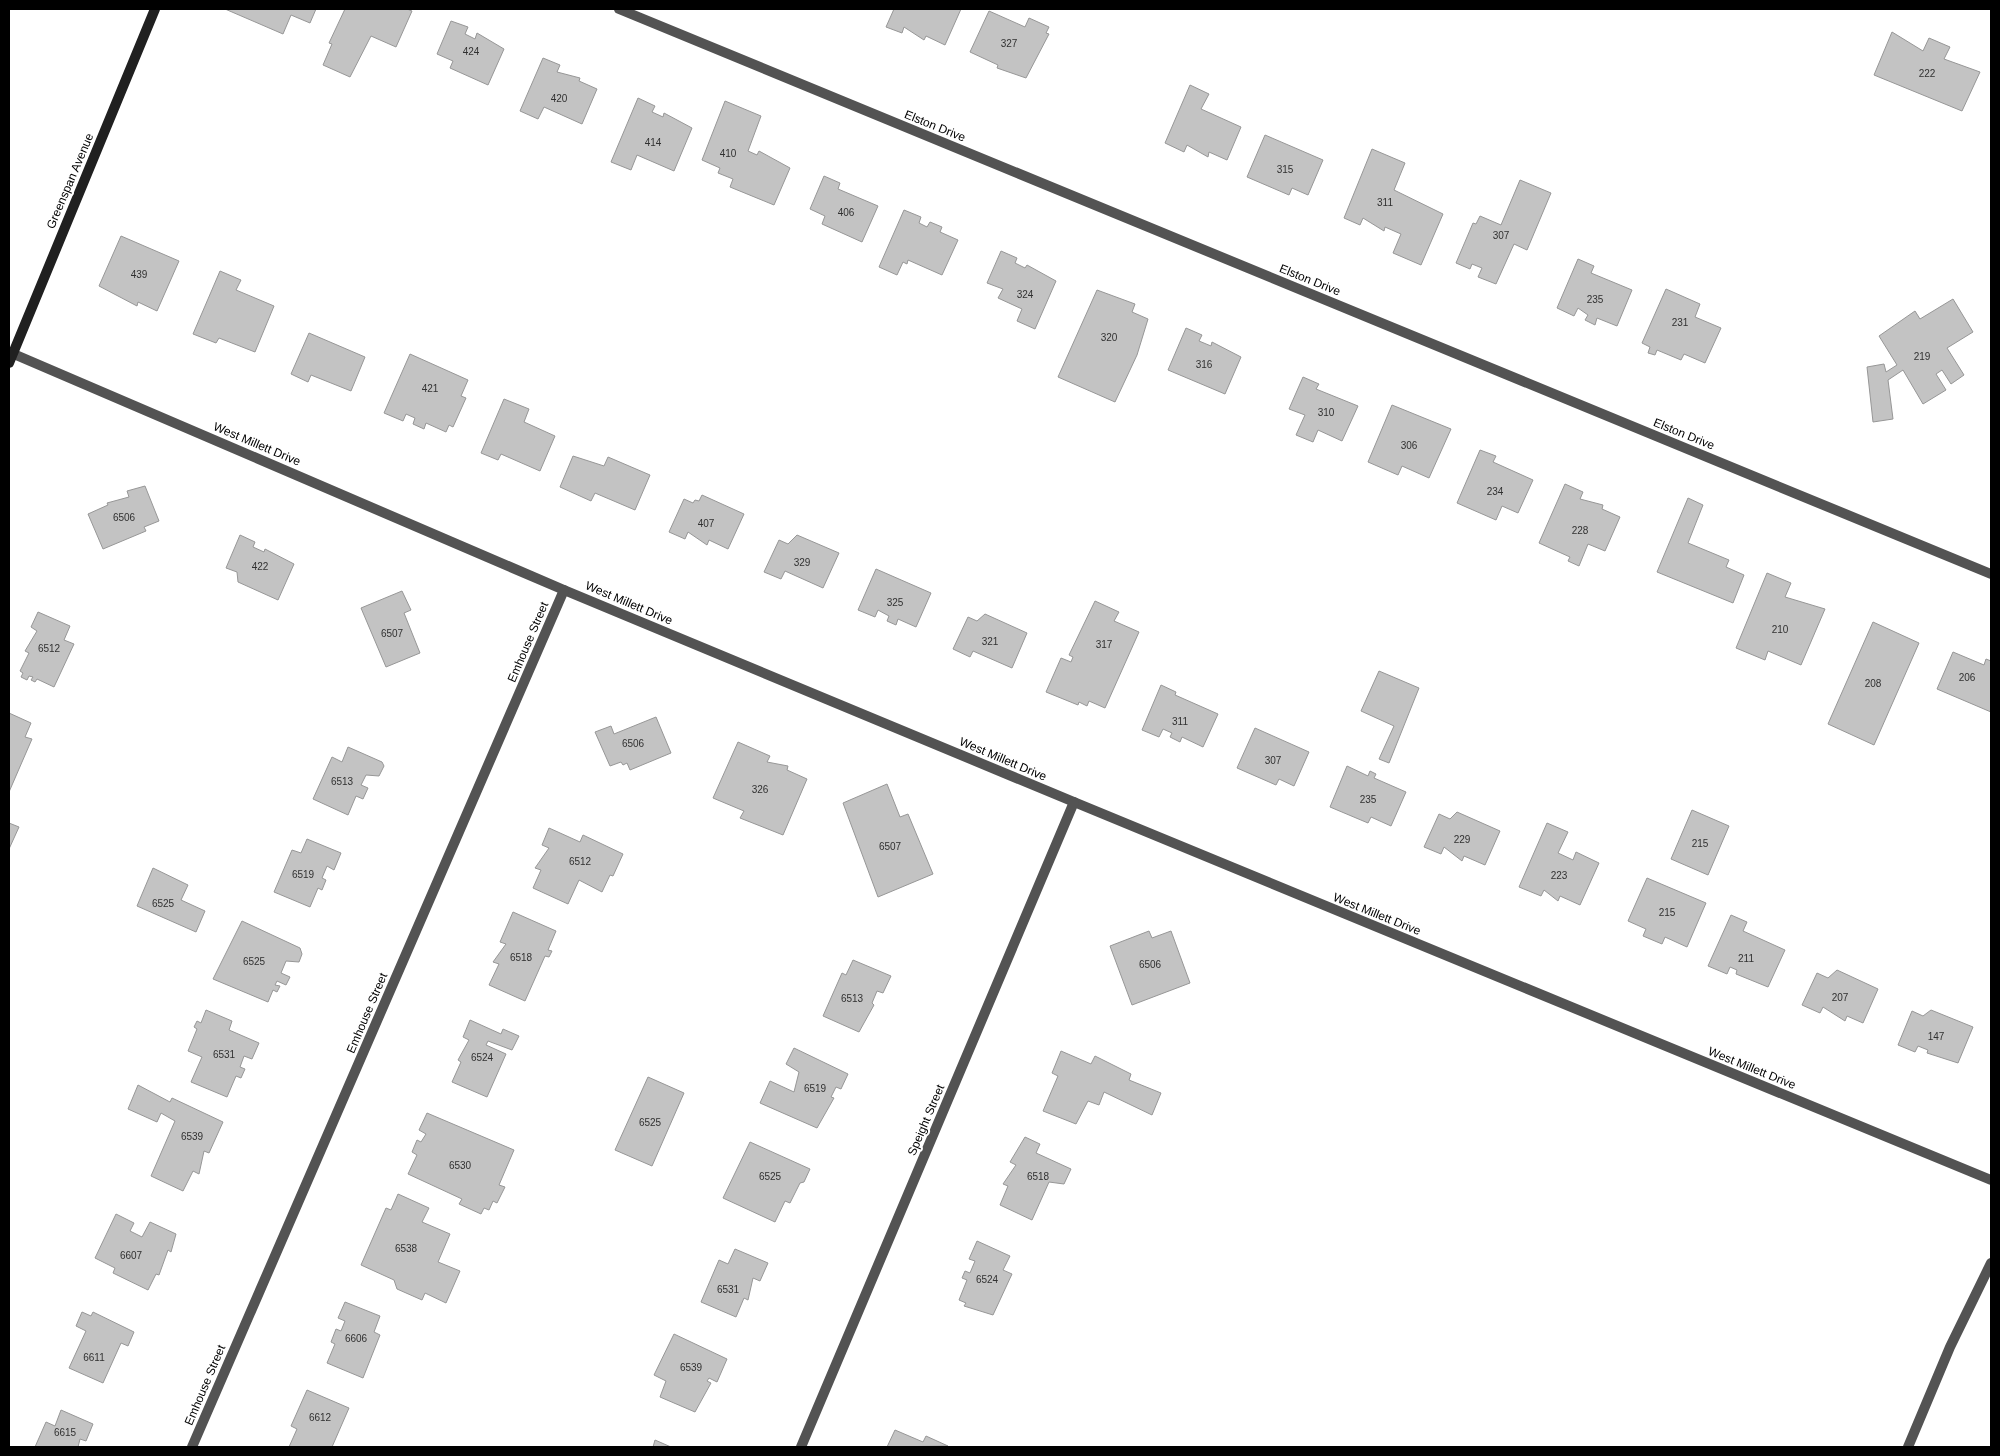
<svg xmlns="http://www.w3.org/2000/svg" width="2000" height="1456" viewBox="0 0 2000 1456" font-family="Arial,sans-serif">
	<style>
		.building { fill: #c3c3c3; stroke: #979797 }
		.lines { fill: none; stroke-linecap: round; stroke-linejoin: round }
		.lane { stroke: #535353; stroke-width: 10 }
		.street { stroke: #535353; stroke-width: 10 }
		.secondary { stroke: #202020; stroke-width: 10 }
		.labels { text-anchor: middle; stroke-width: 4; stroke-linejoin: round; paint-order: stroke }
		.number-label { font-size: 10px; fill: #313131 }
		.street-label { font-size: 12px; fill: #000; stroke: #fff }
	</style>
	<rect width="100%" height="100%" fill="#fff"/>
	<g class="building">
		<polygon points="225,9 316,9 310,23 291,15 283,34"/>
		<polygon points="345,9 407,9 412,11 396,47 371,36 350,77 323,65 332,44 329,43"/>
		<polygon points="894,9 961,9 945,45 926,36 924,40 904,27 902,33 886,27"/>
		<polygon points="989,11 1025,27 1029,18 1049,27 1046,33 1049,34 1026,78 997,68 998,65 970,52"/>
		<polygon points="451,21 468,27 465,34 475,39 477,33 504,49 488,85 450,68 453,61 437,54"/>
		<polygon points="1892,32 1923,51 1929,38 1950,47 1944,59 1980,72 1962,111 1874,75"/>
		<polygon points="543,58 560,65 557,72 580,78 579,81 597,89 582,124 544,107 538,119 520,111"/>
		<polygon points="1190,85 1209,94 1201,109 1241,127 1227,160 1209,152 1208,157 1187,145 1184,152 1165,143"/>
		<polygon points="638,98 655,106 652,112 663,117 664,113 692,128 674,171 637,155 631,170 611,162"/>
		<polygon points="725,101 761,116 748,151 757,155 759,151 790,168 774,205 730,187 733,179 718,173 720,168 702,160"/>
		<polygon points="1265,135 1323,160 1308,195 1292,188 1289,195 1247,177"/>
		<polygon points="1372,149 1405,163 1394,190 1443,214 1421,265 1393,253 1401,234 1385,227 1384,231 1363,218 1360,225 1344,218"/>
		<polygon points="824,176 840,183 838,189 878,206 862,242 822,224 825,216 810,209"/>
		<polygon points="1520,180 1551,193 1527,250 1514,244 1496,284 1478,277 1482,268 1472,264 1470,269 1456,263 1473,223 1476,224 1480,216 1501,225"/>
		<polygon points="904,210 921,217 919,223 927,227 930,222 942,227 940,232 958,240 942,275 908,260 907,264 903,262 897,275 879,267"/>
		<polygon points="121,236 179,261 157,311 138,302 137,306 99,286"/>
		<polygon points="1001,251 1017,258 1015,263 1025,268 1027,265 1056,281 1035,329 1017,321 1022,309 998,298 1003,289 987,283"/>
		<polygon points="1578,259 1594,266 1591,273 1632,290 1617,326 1597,318 1595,325 1585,320 1588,315 1578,308 1574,316 1557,308"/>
		<polygon points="220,271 241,280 236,290 274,306 255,352 219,338 216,343 193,334"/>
		<polygon points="1666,289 1700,304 1695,317 1721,328 1705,363 1684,354 1681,360 1657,350 1655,355 1648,353 1650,347 1642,343"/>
		<polygon points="1097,290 1135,304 1132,312 1148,319 1137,355 1115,402 1058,377"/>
		<polygon points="1953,299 1973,332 1947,348 1964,375 1951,384 1942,370 1936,374 1946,390 1923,404 1903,370 1888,380 1893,419 1873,422 1867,367 1884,364 1886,372 1897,365 1879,336 1915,311 1920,319"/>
		<polygon points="1186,328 1202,335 1199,341 1211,346 1212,342 1241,357 1225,394 1168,370"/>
		<polygon points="309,333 365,357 351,391 311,375 308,382 291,374"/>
		<polygon points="410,354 468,380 461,396 466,398 453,427 449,425 446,432 426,423 424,429 413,424 415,418 406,414 403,421 384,413"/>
		<polygon points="1303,377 1319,384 1316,389 1358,406 1342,441 1318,430 1313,442 1296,435 1305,415 1289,409"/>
		<polygon points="504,399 529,409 524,422 555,436 540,471 501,454 498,460 481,453"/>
		<polygon points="1392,405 1451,429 1429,478 1402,466 1398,475 1368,462"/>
		<polygon points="1480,450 1496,456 1493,462 1533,480 1518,513 1502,506 1496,520 1457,503"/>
		<polygon points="573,456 604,466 608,457 650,475 635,510 595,493 591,501 560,487"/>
		<polygon points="1565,484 1583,492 1580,499 1603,505 1602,509 1620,517 1605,551 1588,544 1579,566 1568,561 1570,557 1539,543"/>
		<polygon points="145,486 159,521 144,527 146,531 103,549 88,514 108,505 107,503 129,497 127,491"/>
		<polygon points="702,495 744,514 728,549 709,540 707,545 688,532 685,539 669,532 684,499 693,503 695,500 699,501"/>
		<polygon points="1688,498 1703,505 1688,543 1729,560 1726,567 1744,575 1733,603 1657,572"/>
		<polygon points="240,535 255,542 253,547 264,552 265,549 294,564 278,600 238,582 237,572 226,568"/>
		<polygon points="797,535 839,553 823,588 785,571 781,579 764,572 779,540 788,544"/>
		<polygon points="876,569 931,593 916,627 898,619 896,625 887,621 889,616 878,610 875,617 858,610"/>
		<polygon points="1767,573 1791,583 1785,597 1825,609 1801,665 1768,651 1765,660 1736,648"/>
		<polygon points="402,591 411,610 404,613 420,653 386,667 361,608"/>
		<polygon points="1095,601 1119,612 1114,621 1139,632 1105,708 1089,701 1087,706 1079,702 1078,705 1046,692 1061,658 1071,662 1073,657 1069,655"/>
		<polygon points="38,612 70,626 64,640 74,644 54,687 37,679 35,682 31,680 33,677 29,676 27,680 21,677 23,673 20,671 29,653 25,651 37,631 31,627"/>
		<polygon points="985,614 1027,633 1012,668 973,651 970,657 953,649 968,617 977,621"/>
		<polygon points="1873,622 1919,643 1874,745 1828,724"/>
		<polygon points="1953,652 1984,665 1986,659 1991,661 1991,712 1937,689"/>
		<polygon points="1379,671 1419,688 1389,763 1379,759 1394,726 1361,711"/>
		<polygon points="1161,685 1176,692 1175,695 1218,714 1203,747 1182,737 1180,742 1170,737 1172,733 1163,729 1159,737 1142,730"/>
		<polygon points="9,713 31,723 25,737 32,739 9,792"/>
		<polygon points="656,717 671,753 630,770 627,763 623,765 621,762 610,766 595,732 611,726 614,734"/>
		<polygon points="1255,728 1309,752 1294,786 1279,779 1276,785 1237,768"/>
		<polygon points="738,742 770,756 767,762 788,766 787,770 807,779 783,835 740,818 744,811 713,798"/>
		<polygon points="348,747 382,762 384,766 379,776 366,775 361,785 368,788 363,799 356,796 348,815 313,799 332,757 342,762"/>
		<polygon points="1347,766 1368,776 1370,771 1376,774 1374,778 1406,792 1391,826 1371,817 1368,823 1330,807"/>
		<polygon points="887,784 900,817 908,814 933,874 878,897 843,803"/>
		<polygon points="1692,810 1729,826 1708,875 1671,859"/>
		<polygon points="1457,812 1500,831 1485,865 1464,856 1462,861 1444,847 1441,854 1424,847 1439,814 1450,819"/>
		<polygon points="9,823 19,827 9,849"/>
		<polygon points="1547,823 1568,832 1558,853 1573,860 1576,852 1599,863 1580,905 1560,896 1558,901 1544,890 1541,896 1519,887"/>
		<polygon points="549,828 580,842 583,835 623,854 613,876 610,875 602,892 579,880 568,904 533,888 541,870 535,868 549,848 542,845"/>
		<polygon points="307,839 341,853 334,870 327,866 322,878 326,880 322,890 318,888 310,907 274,892 292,850 301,853"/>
		<polygon points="153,868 188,885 181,900 205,911 196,932 137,906"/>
		<polygon points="1647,878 1706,903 1687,947 1665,937 1662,944 1643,936 1646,929 1628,921"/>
		<polygon points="513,912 556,931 548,950 552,951 549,957 545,956 525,1001 489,985 499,964 493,962 506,944 500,942"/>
		<polygon points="1731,915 1747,922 1743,931 1785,950 1768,987 1736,974 1737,970 1730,967 1727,974 1708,966"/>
		<polygon points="242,921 300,948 302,954 299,962 286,961 281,973 290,977 286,985 277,981 275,985 280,986 277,992 273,990 268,1002 213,979"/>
		<polygon points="1149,931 1152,938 1171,931 1190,983 1132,1005 1110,946"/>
		<polygon points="853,960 891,976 883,993 877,991 872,1003 874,1005 859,1032 823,1016 842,973 846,975"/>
		<polygon points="1837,970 1878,989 1863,1023 1847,1016 1845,1021 1823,1007 1820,1013 1802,1005 1817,973 1828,978"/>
		<polygon points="206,1010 232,1021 229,1030 259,1043 252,1059 244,1056 240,1067 245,1069 241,1078 236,1076 227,1097 191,1082 202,1057 188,1051 197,1029 194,1027 197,1021 201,1023"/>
		<polygon points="1931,1010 1973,1027 1958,1063 1927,1053 1928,1050 1918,1046 1915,1052 1898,1045 1912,1011 1923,1016"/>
		<polygon points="470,1020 501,1034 503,1029 519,1036 512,1050 488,1041 486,1045 506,1054 487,1097 452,1082 461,1062 458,1060 469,1040 463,1037"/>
		<polygon points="794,1048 848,1074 841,1089 836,1087 831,1097 834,1098 817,1128 760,1103 770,1081 794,1092 799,1072 786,1064"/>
		<polygon points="1061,1051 1091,1064 1095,1056 1131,1074 1129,1080 1161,1093 1152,1115 1104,1092 1099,1105 1088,1101 1076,1124 1043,1111 1058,1076 1052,1073"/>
		<polygon points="648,1077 684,1093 652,1166 615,1150"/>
		<polygon points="138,1085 170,1102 172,1098 223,1122 209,1153 204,1151 199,1174 193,1171 183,1191 151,1176 175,1121 161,1113 157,1122 128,1109"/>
		<polygon points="427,1113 514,1150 499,1185 505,1187 497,1203 493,1201 489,1210 484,1208 481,1214 459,1204 462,1199 408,1174 417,1155 412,1152 417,1140 421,1142 426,1134 419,1130"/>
		<polygon points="1025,1137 1040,1144 1036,1153 1071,1169 1064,1184 1049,1182 1032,1220 1000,1205 1008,1186 1003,1184 1016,1165 1010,1162"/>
		<polygon points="750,1142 810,1169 804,1182 800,1183 790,1203 785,1201 775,1222 723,1198"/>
		<polygon points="398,1194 429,1208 422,1222 450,1234 438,1262 460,1271 446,1303 425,1293 422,1300 397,1289 394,1280 361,1265 386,1208 391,1210"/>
		<polygon points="116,1214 134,1223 130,1231 142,1237 150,1222 176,1234 171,1252 168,1250 159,1275 156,1274 148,1290 113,1273 115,1268 95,1258"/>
		<polygon points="977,1241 1010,1256 1003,1270 1012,1274 993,1315 964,1306 966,1303 959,1300 967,1280 962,1278 965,1271 970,1273 975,1261 969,1259"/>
		<polygon points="735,1249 768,1263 760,1281 753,1278 748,1300 744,1298 736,1317 701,1302 719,1260 728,1264"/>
		<polygon points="345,1302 380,1316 374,1332 380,1335 363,1378 327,1363 335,1344 331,1342 336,1329 341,1331 345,1321 338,1318"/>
		<polygon points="82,1312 91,1316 93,1312 134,1332 128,1346 121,1343 103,1383 69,1368 86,1331 76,1326"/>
		<polygon points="674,1334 727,1359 717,1382 709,1378 707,1381 711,1383 695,1412 660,1397 666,1381 654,1375"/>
		<polygon points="307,1390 349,1408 332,1447 289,1447 297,1429 291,1426"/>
		<polygon points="61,1410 93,1424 86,1441 80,1439 78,1447 35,1447 46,1422 55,1426"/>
		<polygon points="895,1430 923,1442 926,1436 948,1446 887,1447"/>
		<polygon points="655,1440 671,1447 653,1447"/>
	</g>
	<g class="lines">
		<polyline class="lane" points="1908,1447 1950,1347 1991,1263"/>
		<g class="street">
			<polyline points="619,9 1991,574"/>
			<polyline points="9,352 564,590 1074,802 1991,1180"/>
			<polyline points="192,1447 564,590"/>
			<polyline points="801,1447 1074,802"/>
		</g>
		<polyline class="secondary" points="9,363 155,9"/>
	</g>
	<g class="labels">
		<g class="number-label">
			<text x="1009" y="47">327</text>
			<text x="471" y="55">424</text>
			<text x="1927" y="77">222</text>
			<text x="559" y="102">420</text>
			<text x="653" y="146">414</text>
			<text x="728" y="157">410</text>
			<text x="1285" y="173">315</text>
			<text x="1385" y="206">311</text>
			<text x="846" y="216">406</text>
			<text x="1501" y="239">307</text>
			<text x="139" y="278">439</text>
			<text x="1025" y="298">324</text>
			<text x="1595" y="303">235</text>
			<text x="1680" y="326">231</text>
			<text x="1109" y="341">320</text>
			<text x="1922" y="360">219</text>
			<text x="1204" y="368">316</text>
			<text x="430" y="392">421</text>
			<text x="1326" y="416">310</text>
			<text x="1409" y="449">306</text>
			<text x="1495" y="495">234</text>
			<text x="124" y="521">6506</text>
			<text x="706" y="527">407</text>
			<text x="1580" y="534">228</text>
			<text x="802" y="566">329</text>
			<text x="260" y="570">422</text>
			<text x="895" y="606">325</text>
			<text x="1780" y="633">210</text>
			<text x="392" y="637">6507</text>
			<text x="990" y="645">321</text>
			<text x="1104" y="648">317</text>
			<text x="49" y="652">6512</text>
			<text x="1967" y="681">206</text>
			<text x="1873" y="687">208</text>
			<text x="1180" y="725">311</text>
			<text x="633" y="747">6506</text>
			<text x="1273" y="764">307</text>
			<text x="342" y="785">6513</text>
			<text x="760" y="793">326</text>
			<text x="1368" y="803">235</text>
			<text x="1462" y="843">229</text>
			<text x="1700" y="847">215</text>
			<text x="890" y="850">6507</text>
			<text x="580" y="865">6512</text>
			<text x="303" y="878">6519</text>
			<text x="1559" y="879">223</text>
			<text x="163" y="907">6525</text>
			<text x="1667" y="916">215</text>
			<text x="521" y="961">6518</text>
			<text x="1746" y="962">211</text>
			<text x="254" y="965">6525</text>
			<text x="1150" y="968">6506</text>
			<text x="1840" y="1001">207</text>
			<text x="852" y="1002">6513</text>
			<text x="1936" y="1040">147</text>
			<text x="224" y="1058">6531</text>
			<text x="482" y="1061">6524</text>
			<text x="815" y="1092">6519</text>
			<text x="650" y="1126">6525</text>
			<text x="192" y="1140">6539</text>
			<text x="460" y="1169">6530</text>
			<text x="770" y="1180">6525</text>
			<text x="1038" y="1180">6518</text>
			<text x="406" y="1252">6538</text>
			<text x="131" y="1259">6607</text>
			<text x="987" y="1283">6524</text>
			<text x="728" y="1293">6531</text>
			<text x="356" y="1342">6606</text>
			<text x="94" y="1361">6611</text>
			<text x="691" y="1371">6539</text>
			<text x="320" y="1421">6612</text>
			<text x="65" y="1436">6615</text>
		</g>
		<g class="street-label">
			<text transform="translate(935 126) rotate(22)" y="4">Elston Drive</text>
			<text transform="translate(70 181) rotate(-67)" y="4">Greenspan Avenue</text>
			<text transform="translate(1310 280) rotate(22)" y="4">Elston Drive</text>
			<text transform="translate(1684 434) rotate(22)" y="4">Elston Drive</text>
			<text transform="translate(257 444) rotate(23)" y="4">West Millett Drive</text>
			<text transform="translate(629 603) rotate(23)" y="4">West Millett Drive</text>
			<text transform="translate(528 642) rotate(-67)" y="4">Emhouse Street</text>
			<text transform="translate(1003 759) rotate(23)" y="4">West Millett Drive</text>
			<text transform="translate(1377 914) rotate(22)" y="4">West Millett Drive</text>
			<text transform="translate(367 1013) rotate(-67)" y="4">Emhouse Street</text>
			<text transform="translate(1752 1068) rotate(22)" y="4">West Millett Drive</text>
			<text transform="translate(926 1120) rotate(-67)" y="4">Speight Street</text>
			<text transform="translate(205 1385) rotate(-67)" y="4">Emhouse Street</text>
		</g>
	</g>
	<rect width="2000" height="1456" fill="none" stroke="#000000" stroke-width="20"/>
</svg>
